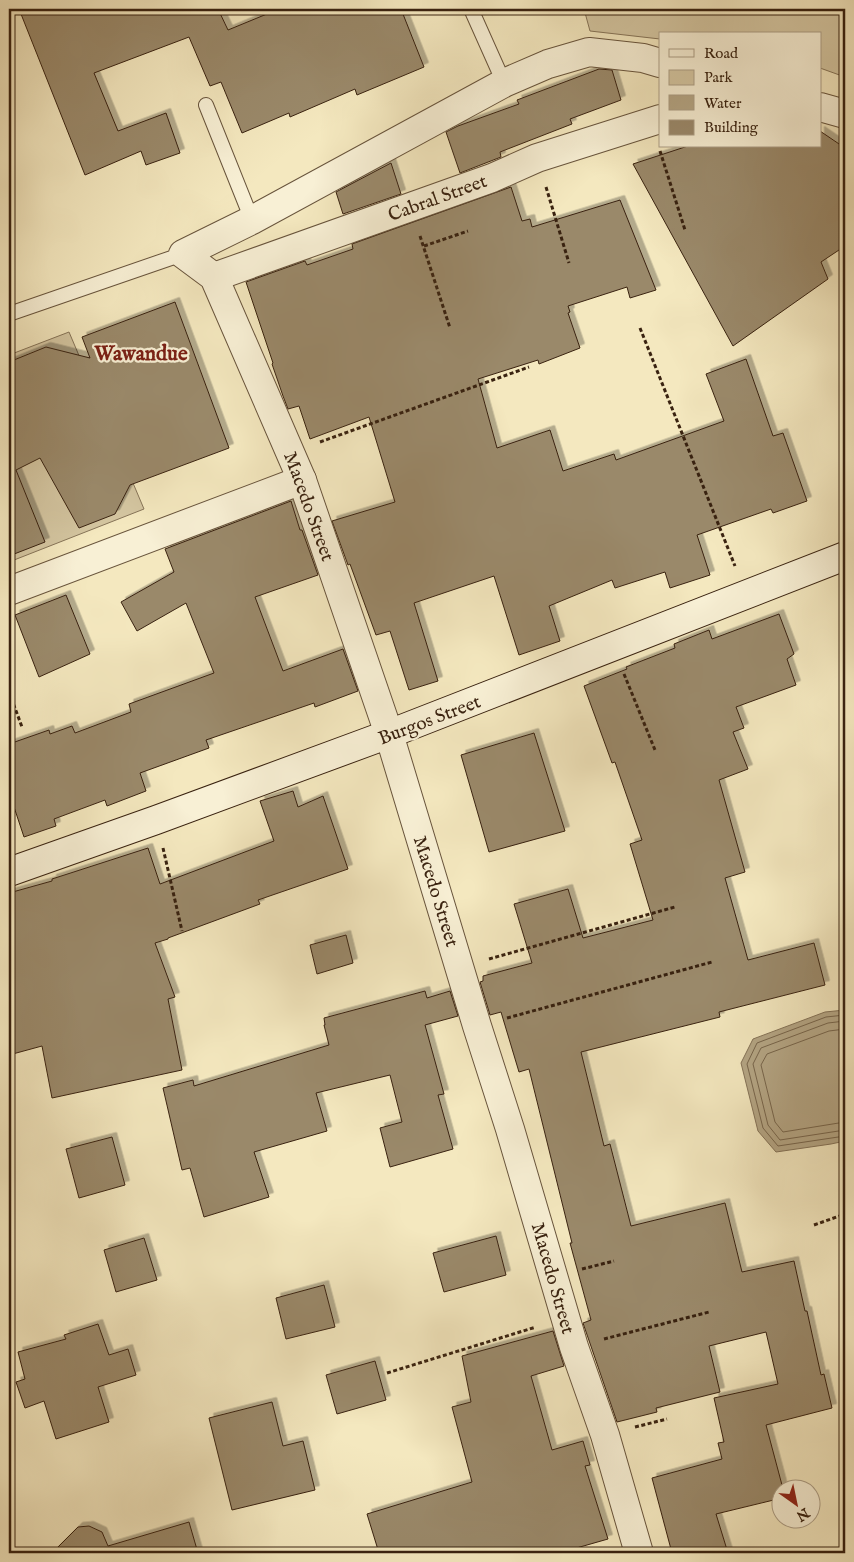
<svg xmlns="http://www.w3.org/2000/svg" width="854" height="1562" viewBox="0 0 854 1562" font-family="'IM FELL English',serif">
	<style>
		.green { fill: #d4c6a1; stroke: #867458 }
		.water { fill: #b4a584; stroke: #837156 }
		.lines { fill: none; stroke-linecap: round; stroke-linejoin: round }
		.shore { stroke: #76644a; stroke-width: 1 }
		.building { fill: #9a896b; stroke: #392210; filter: url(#shadow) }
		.lane-casing { stroke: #68543c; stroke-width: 16 }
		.street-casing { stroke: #68543c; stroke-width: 30 }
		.secondary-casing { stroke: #392210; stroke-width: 30 }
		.path { stroke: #392210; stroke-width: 3; stroke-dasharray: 4 2.5; stroke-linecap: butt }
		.lane { stroke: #f8f0d5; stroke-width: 14 }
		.street { stroke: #f8f0d5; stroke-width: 28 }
		.secondary { stroke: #f8f0d5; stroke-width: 28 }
		.labels { text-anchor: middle; stroke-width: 4.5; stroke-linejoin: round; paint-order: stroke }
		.street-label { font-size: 19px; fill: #392210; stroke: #f8f0d5 }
		.quarter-label { font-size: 21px; font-weight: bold; fill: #7a1f14; stroke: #f8f0d5 }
	</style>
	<defs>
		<filter id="shadow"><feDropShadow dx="4.5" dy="-4.5" stdDeviation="0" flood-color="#0004"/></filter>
	</defs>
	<rect width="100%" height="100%" fill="#f4e8bf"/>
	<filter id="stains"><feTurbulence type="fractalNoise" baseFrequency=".004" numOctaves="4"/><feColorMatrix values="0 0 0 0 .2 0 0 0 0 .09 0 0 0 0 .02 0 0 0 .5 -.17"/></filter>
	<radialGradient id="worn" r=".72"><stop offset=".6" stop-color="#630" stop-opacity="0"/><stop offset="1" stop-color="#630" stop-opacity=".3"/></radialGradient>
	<g class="green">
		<polygon points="584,9 845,9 845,77 820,68 820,34 660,34 660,39 590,31"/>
		<polygon points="69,332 144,509 9,562 9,355"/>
	</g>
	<polygon class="water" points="845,1010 845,1141 831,1144 776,1152 758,1131 741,1063 753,1039 825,1012"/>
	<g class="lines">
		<g class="shore">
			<polyline points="845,1015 826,1017 757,1043 747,1064 763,1128 778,1146 845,1136"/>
			<polyline points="845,1021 828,1023 761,1048 753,1064 768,1125 780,1140 845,1130"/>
			<polyline points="845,1029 829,1031 767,1054 761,1065 775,1122 783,1132 845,1122"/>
		</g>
	</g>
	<g class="building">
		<polygon points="19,9 218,9 228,30 279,9 401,9 424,67 357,95 355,89 290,117 289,113 242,133 221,82 210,86 189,37 94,73 118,131 166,113 180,153 146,165 141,151 85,175"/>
		<polygon points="599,69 612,70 621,100 570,119 572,124 500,152 501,157 460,173 446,132 458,126 519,104 517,100"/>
		<polygon points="820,131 845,148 845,246 821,262 828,279 733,346 633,164 688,146 820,146"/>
		<polygon points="391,163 401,194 343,214 336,192"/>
		<polygon points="511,187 522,221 530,219 532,227 620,200 656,290 630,298 627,287 568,306 570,312 568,313 580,348 539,364 538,360 478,379 497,448 550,430 563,471 614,454 616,460 724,421 706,374 746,359 773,436 783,433 807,501 773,513 771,509 697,535 710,575 670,588 665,572 615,588 612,580 549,606 560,641 519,655 494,576 414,603 438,681 409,690 390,631 376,635 350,564 348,565 332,521 395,502 369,417 310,439 299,406 288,409 283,396 272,364 273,363 246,282 305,261 307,265 353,249 352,244"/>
		<polygon points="175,302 229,448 130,485 115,514 79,528 40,458 16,470 45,542 9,556 9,362 46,347 90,358 82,337"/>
		<polygon points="291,501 300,530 302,530 318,575 255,597 283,671 343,649 358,691 315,707 314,703 206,740 209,748 140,773 146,791 107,806 105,800 54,819 56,826 24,837 14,807 9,809 9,744 49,730 50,734 72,726 75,733 131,712 129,704 214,673 186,603 137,631 121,602 174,572 165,549"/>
		<polygon points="66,595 90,654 39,677 15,615"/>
		<polygon points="779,614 794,654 787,659 796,685 736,707 744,728 733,732 748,769 719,780 745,872 725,878 748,960 814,943 825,985 719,1012 720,1017 581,1052 604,1146 610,1144 631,1226 725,1203 742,1272 794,1261 805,1311 807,1311 821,1375 824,1374 832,1408 766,1425 782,1485 782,1498 716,1514 728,1553 672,1553 652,1478 722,1459 718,1443 724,1442 714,1398 778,1384 766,1332 709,1346 720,1392 656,1408 657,1412 617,1422 583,1323 591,1320 570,1243 572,1243 529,1069 519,1072 501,1012 490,1015 480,982 483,981 483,976 532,963 514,904 568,889 583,938 653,920 630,844 642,840 615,762 612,763 584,686 627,669 626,667 675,648 674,644 709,630 712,639"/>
		<polygon points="534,733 565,831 489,852 461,755"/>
		<polygon points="293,791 298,807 323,796 348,869 258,900 260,904 168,938 168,939 155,943 175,997 168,999 182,1070 52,1098 42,1046 9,1055 9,893 52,881 52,879 148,848 160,884 274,841 260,801"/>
		<polygon points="346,935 353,963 317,974 310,945"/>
		<polygon points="425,991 427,998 450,991 458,1016 425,1025 444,1094 438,1095 453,1149 390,1167 380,1128 402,1122 390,1075 316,1093 327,1131 254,1152 269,1197 204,1217 190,1168 182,1170 163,1088 193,1080 194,1086 329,1045 324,1025 325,1025 324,1018"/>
		<polygon points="112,1137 125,1185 79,1198 66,1149"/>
		<polygon points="496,1236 506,1275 444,1292 433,1253"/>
		<polygon points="144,1238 157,1280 116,1292 104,1250"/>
		<polygon points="324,1285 335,1327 286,1339 276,1298"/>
		<polygon points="98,1324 109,1355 128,1349 136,1375 98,1387 109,1422 56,1439 44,1401 25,1408 16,1382 25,1379 18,1352 66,1339 64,1335"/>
		<polygon points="553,1331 564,1366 531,1376 552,1450 583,1441 590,1465 585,1466 608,1539 559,1553 379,1553 367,1514 472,1482 452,1407 471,1402 462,1356"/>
		<polygon points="375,1361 386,1400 337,1414 326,1375"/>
		<polygon points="272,1402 283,1446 303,1441 315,1490 232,1510 209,1418"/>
		<polygon points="189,1522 198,1553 52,1553 78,1527 89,1526 102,1532 108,1546"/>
	</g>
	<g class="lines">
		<defs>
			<g id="lane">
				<polyline points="471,9 504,83"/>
				<polyline points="206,105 252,220"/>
				<polyline points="9,314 183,254"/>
			</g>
			<g id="street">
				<polyline points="820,107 845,114"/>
				<polyline points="214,277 492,178 537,158 660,119"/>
				<polyline points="9,591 302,480"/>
				<polyline points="639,1553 605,1435 574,1347 510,1129 477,1026 389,734 302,480 214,277 183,254 252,220 504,83 548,64 589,52 643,58 660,63"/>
			</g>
			<polyline id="secondary" points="9,872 156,820 389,734 845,556"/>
		</defs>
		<use href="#lane" class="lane-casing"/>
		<use href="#street" class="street-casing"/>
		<use href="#secondary" class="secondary-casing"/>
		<g class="path">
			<polyline points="660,151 685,230"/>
			<polyline points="546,187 569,263"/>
			<polyline points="420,236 450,328"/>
			<polyline points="424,246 468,231"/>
			<polyline points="844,270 845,269"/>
			<polyline points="640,328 735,566"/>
			<polyline points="320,442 529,367"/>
			<polyline points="624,674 655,750"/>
			<polyline points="9,692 22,727"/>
			<polyline points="163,848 182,931"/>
			<polyline points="489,959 675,907"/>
			<polyline points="507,1018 712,962"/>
			<polyline points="814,1225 845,1214"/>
			<polyline points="582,1269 614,1261"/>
			<polyline points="604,1339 709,1312"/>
			<polyline points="387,1373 536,1327"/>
			<polyline points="635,1427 667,1419"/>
		</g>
		<use href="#lane" class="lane"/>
		<use href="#street" class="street"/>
		<use href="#secondary" class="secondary"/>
	</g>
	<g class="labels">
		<g class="street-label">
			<text transform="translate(437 197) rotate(-20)" y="7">Cabral Street</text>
			<text transform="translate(310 506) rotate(70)" y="7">Macedo Street</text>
			<text transform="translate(429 719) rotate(-21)" y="7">Burgos Street</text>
			<text transform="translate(437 891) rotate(73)" y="7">Macedo Street</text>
			<text transform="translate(554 1278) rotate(74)" y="7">Macedo Street</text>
		</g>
		<g class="quarter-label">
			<text x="141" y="360">Wawandue</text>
		</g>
	</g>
	<rect width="854" height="1562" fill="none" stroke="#f4e8bf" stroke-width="30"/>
	<rect x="10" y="10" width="834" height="1542" fill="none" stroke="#392210" stroke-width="2.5"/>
	<rect x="15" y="15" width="824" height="1532" fill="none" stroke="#392210"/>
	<rect x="659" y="32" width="162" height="115" fill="#f8f0d5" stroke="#ac9e86"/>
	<rect x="669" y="49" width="25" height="8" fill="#f8f0d5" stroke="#ac9e86"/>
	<text x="704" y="58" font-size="15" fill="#392210">Road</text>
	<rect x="669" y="70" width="25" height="15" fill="#d4c6a1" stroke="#ac9e86"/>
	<text x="704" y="82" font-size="15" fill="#392210">Park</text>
	<rect x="669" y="95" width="25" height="15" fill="#b4a584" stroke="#ac9e86"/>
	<text x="704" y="108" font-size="15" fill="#392210">Water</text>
	<rect x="669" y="120" width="25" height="15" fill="#9a896b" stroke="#ac9e86"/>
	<text x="704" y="132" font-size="15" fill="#392210">Building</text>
	<g transform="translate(796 1504) rotate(147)"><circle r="24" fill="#f8f0d5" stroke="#ac9e86"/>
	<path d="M0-4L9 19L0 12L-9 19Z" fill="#8f2418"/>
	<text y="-8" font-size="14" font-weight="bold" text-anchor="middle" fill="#392210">N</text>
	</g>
	<rect width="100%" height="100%" filter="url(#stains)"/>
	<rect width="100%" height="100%" fill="url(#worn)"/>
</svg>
